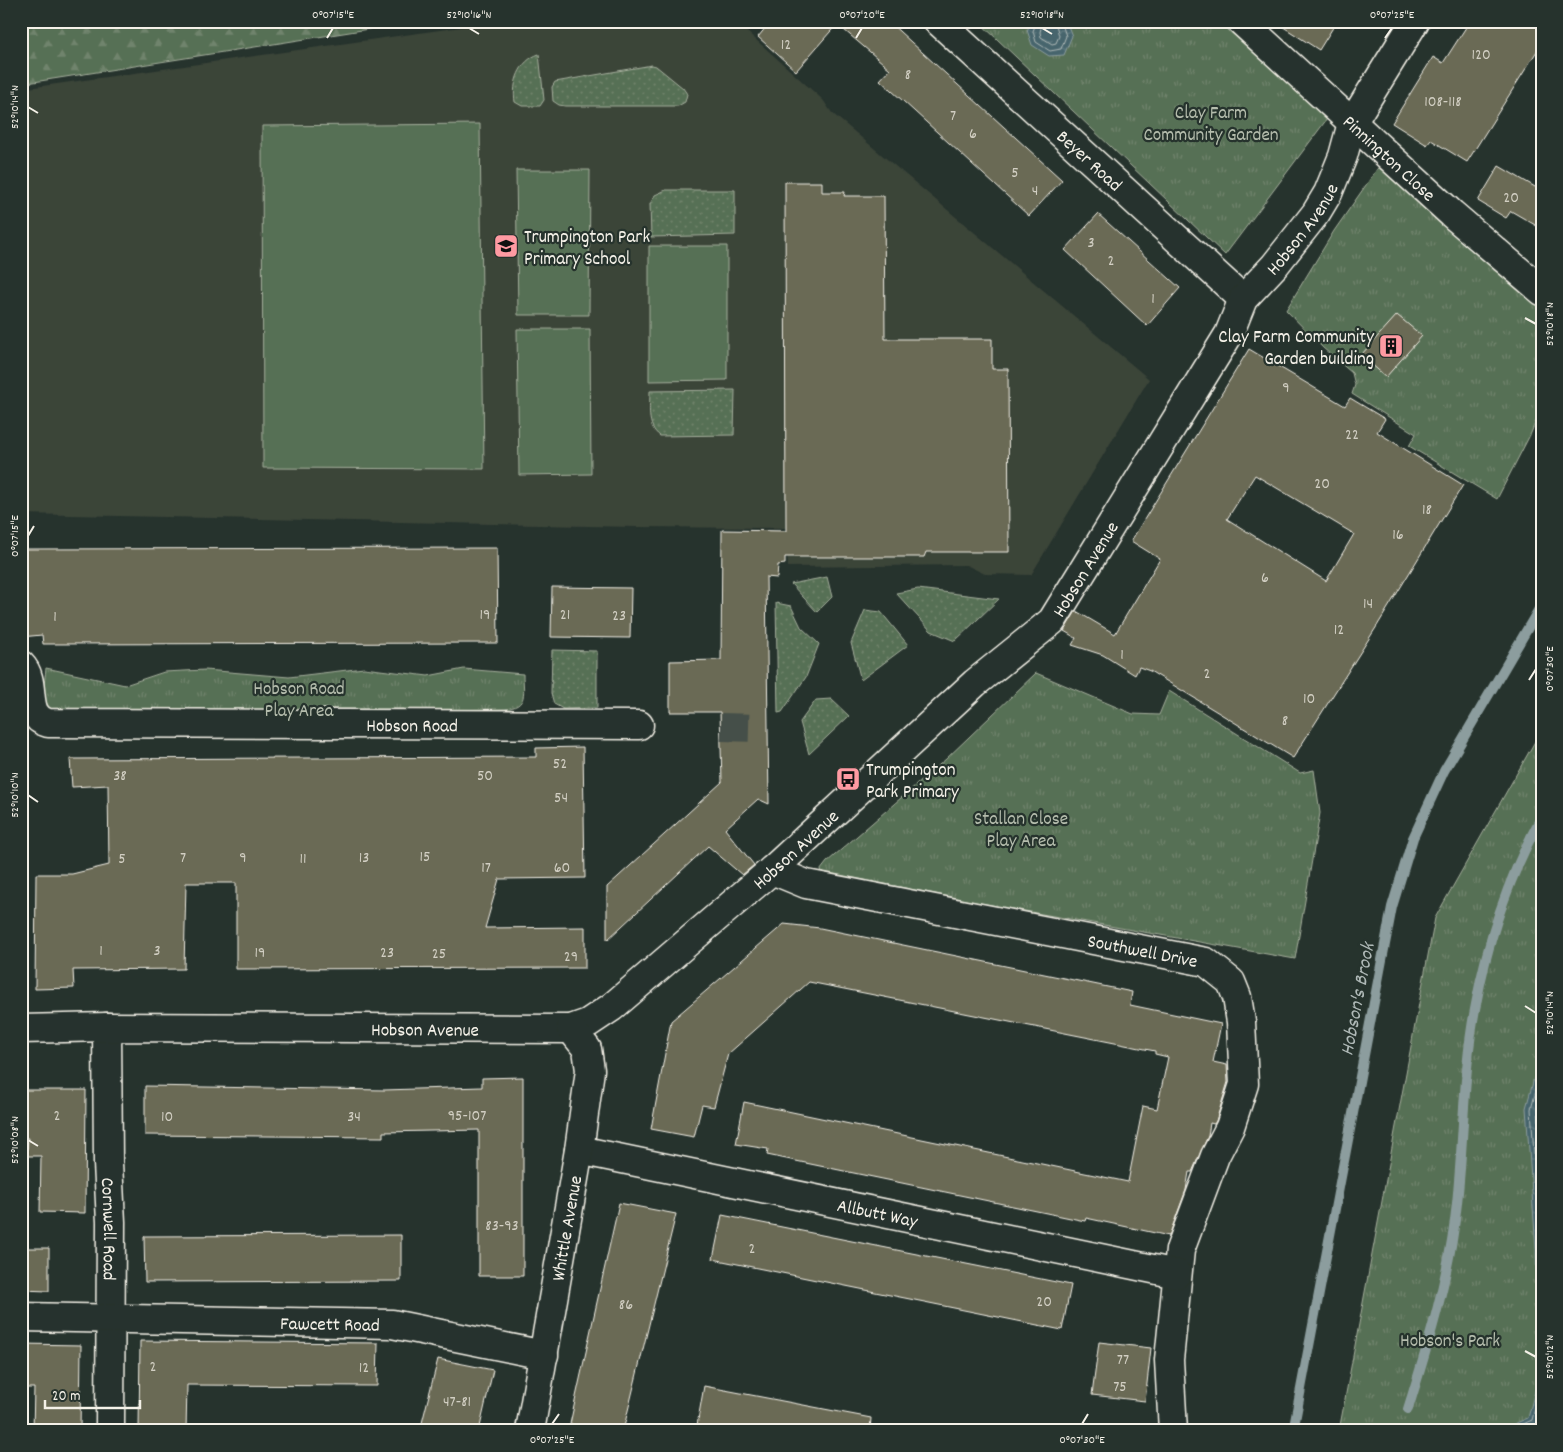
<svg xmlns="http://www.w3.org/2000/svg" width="1563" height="1452" viewBox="0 0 1563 1452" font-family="Dekko,sans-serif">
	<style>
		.built { fill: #3b4439 }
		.grass { fill: url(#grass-dots); stroke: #a6b09e }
		.forest { fill: url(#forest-firs); stroke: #a6b09e }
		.park { fill: url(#park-tufts); stroke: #a6b09e }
		.garden { fill: #576f54; stroke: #a6b09e }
		.water { fill: url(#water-ripples); stroke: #8c9d9e }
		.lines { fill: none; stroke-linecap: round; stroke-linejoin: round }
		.shore { stroke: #afb9b7; stroke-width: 1 }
		.stream { stroke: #8c9d9e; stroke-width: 10 }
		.building { fill: #6b6a55; stroke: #f4f1e8; fill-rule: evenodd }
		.minor-tunnel { stroke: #455049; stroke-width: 28; stroke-dasharray: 28 14; stroke-linecap: butt }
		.minor-casing { stroke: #f4f1e8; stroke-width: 31 }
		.minor { stroke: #26332d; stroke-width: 28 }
		.ticks { fill: none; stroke: #f4f1e8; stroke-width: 2 }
		.labels { text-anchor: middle; stroke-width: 4.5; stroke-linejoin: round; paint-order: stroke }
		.number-label { font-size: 16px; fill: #d2cfc3 }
		.park-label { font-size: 19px; fill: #b5bdad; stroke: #26332d }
		.street-label { font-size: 19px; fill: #f4f1e8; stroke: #26332d }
		.poi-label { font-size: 19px; fill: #f4f1e8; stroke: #26332d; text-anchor: start }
		.water-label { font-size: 20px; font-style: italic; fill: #afb9b7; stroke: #26332d }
		.neatline { fill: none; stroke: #f4f1e8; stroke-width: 2 }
		.ticks-label { font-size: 12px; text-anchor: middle; fill: #f4f1e8 }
	</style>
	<defs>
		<pattern id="grass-dots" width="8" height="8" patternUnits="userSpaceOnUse" patternTransform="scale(1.25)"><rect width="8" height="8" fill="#576f54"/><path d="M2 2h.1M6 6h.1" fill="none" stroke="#70846d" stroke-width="1.8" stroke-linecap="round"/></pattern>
		<pattern id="forest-firs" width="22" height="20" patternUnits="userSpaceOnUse" patternTransform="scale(1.25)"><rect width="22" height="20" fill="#576f54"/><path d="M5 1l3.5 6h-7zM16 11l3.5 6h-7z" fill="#70846d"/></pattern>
		<pattern id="park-tufts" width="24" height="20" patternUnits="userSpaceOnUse" patternTransform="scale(1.25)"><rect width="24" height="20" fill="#576f54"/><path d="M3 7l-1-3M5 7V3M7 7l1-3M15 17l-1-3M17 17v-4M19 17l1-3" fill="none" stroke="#70846d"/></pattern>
		<pattern id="water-ripples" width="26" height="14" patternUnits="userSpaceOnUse" patternTransform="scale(1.25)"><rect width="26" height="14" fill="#47656d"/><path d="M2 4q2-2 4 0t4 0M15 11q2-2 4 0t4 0" fill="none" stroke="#627c82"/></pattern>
	</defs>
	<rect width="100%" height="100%" fill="#26332d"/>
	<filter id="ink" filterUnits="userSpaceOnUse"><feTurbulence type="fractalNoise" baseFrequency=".02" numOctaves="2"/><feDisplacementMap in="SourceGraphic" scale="10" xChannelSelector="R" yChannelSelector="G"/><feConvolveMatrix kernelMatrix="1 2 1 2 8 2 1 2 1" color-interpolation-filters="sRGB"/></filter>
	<g filter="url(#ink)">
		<polygon class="built" points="504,21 735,21 823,100 832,113 1149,379 1031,575 985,574 966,565 788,567 786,528 636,527 21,514 21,89"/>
		<g class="grass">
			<path d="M539,54l5,46 -4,6h-18l-7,-4c-3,-19 4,-41 24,-48z"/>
			<polygon points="652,65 656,66 683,88 687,94 685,102 678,106 565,106 559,105 553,101 552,87 555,82"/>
			<polygon points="666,190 735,190 735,235 651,237 650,204 655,195"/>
			<path d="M735,390l-1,45 -74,1c-14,-10 -10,-29 -10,-45z"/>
			<polygon points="827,577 832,597 817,612 791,584"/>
			<polygon points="918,589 999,599 955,641 931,631 896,593"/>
			<polygon points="776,603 791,606 801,627 819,644 806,677 782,712 778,713"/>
			<polygon points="865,610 881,612 908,645 861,680 851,643"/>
			<polygon points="552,650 597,651 597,708 563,709 554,704 551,693"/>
			<polygon points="831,699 849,716 809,754 800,722 816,700"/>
		</g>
		<polygon class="forest" points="21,21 419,21 21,84"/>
		<g class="park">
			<polygon points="978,21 1230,21 1330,115 1225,255"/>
			<polygon points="1382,162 1542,302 1542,406 1531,433 1497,499 1409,446 1416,434 1352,394 1355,385 1352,373 1323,348 1286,310 1334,231"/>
			<path d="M46,668l79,17 39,-13 41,-2 84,7 75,-9 64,8 36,-7 59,5c0,19 6,32 -18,35l-69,1 -6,12h-27v-13l-350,1c-14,-10 -8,-27 -7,-42z"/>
			<polygon points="1036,673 1133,714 1159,715 1169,691 1300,773 1314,770 1320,813 1295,959 980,903 820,871 827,862 946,759"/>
			<polygon points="1542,729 1542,1431 1339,1431 1435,918"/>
		</g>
		<g class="garden">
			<polygon points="480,124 484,469 263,468 262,126"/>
			<polygon points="516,170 590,170 589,315 518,315"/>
			<polygon points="649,246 727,246 727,380 649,381"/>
			<polygon points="517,329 590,329 591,474 519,475"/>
		</g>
		<g class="water">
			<polygon points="1033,21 1066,21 1072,36 1064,55 1049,56 1032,45 1027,30"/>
			<polygon points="1542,1049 1542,1431 1498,1431 1528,1418 1537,1383 1538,1360 1536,1249 1526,1108"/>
		</g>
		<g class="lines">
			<g class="shore">
				<polyline points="1037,21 1033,31 1036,42 1050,51 1061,49 1066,36 1061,21"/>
				<polyline points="1043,21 1040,32 1041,37 1052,44 1056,43 1059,36 1055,21"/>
				<polyline points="1542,1069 1531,1109 1542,1277"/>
				<polyline points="1542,1094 1538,1109 1542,1166"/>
				<polyline points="1508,1431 1532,1420 1542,1381"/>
			</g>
			<g class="stream">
				<path d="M1408,1409c21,-67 42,-136 49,-206 7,-66 6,-134 19,-199 12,-65 34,-130 66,-188"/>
				<polyline points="1293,1431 1392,907 1413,838 1444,771 1542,604"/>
			</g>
		</g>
		<g class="building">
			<polygon points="771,21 888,21 1062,180 1029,216 880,80 890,69 837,24 796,71 758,37"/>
			<polygon points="1274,21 1337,21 1319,50"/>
			<polygon points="1470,21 1542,21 1542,43 1467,162 1431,140 1427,145 1392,123 1433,57 1443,63"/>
			<polygon points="1499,166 1542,191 1542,229 1511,211 1506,218 1478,201"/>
			<polygon points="785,182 822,182 822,192 845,192 844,196 884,196 885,339 992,339 992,369 1008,369 1009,552 926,552 924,557 785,557 785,564 778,565 777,578 766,577 769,804 758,799 725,829 754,865 742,875 708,846 607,940 607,887 722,782 720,712 670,712 670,661 721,660 722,530 786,531"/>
			<polygon points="1098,214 1180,288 1147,326 1065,250"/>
			<polygon points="1397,315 1422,336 1386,377 1361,355"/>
			<path d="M1249,349l96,57 5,-8 35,21 -8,13 86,53 -86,141 -84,132 -143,-87 -11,-4 -4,8 -32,-20 -31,-10 4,-7 -12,-7 12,-20 39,23 45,-75 -29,-18zM1255,475l99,59 -28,47 -99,-62z"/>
			<polygon points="497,548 498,643 43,644 42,635 21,637 21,549"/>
			<polygon points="552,587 631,588 630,638 551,637"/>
			<polygon points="583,747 585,878 499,879 485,928 585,927 585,968 236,969 236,883 186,883 184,969 73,970 74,988 35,989 36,874 72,874 109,865 108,785 72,787 70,759 536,757 536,748"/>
			<polygon points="784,924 820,928 1132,992 1130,1005 1221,1024 1213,1062 1227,1065 1228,1082 1216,1121 1214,1124 1210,1123 1208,1136 1192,1172 1189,1172 1186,1190 1169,1236 1086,1218 1085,1221 767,1155 768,1149 736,1144 744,1102 1128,1182 1143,1106 1157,1109 1168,1057 1155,1054 1155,1051 809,982 728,1054 714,1107 702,1105 694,1137 651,1129 671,1021"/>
			<polygon points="523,1077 523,1276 479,1276 479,1130 383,1132 383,1137 145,1135 145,1086 384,1090 482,1087 482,1078"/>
			<polygon points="21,1090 86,1090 85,1213 40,1212 41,1156 27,1156 28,1138 21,1138"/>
			<polygon points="619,1203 676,1214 623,1431 593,1431 570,1424"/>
			<polygon points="722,1215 1071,1285 1062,1330 713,1259"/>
			<polygon points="401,1235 401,1281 145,1282 144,1236"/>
			<polygon points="21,1248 49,1248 49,1291 21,1290"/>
			<polygon points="140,1341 378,1343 377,1386 187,1385 186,1431 139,1431"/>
			<polygon points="1099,1342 1151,1348 1145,1401 1092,1395"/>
			<polygon points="21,1344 81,1345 80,1431 33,1431 34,1388 21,1388"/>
			<polygon points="438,1359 493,1370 479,1431 420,1431"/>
			<polygon points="704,1386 871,1418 870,1431 696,1431"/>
		</g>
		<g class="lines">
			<polyline class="minor-tunnel" points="721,727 759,728"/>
			<defs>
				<g id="minor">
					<path id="s1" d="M938,21l305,278"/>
					<path id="s2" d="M1241,21l211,193 90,77"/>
					<path id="s3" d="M21,665c17,17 0,51 27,58l591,2"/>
					<path id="s4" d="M772,870l34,14 400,78 25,20 6,15 4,25 3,62 -14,43 -15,29 -35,94 -11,110 4,71"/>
					<path id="s5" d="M107,1027l1,136 3,59 -1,209"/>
					<path id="s6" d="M21,1029l86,-2 464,2 17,-6 24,-16 160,-137 203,-187 77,-62 177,-287 14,-35 32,-34 41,-52 12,-20 15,-37 9,-33 63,-102"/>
					<path id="s7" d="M579,1150l598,124"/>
					<path id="s8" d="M21,1317l371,7 152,31"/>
					<path id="s9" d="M530,1431l49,-281 11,-80 -3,-21 -16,-20"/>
				</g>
			</defs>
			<use href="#minor" class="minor-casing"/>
			<use href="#minor" class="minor"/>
		</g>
	</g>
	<path class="ticks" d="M469,28l10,6M1042,28l10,6M327,38l6,-10M856,38l6,-10M1385,38l7,-10M28,107l10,6M1525,318l11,6M28,536l6,-10M1529,680l7,-11M28,795l10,7M1525,1006l11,7M28,1140l10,6M1525,1351l11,6M552,1424l7,-10M1082,1424l6,-10"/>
	<defs>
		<symbol id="school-square" viewBox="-11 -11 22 22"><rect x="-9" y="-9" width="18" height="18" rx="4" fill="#ff9aa2" stroke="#26332d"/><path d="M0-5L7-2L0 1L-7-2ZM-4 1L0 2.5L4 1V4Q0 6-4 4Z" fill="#111"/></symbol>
		<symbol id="building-square" viewBox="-11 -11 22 22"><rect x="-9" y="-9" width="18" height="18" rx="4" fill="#ff9aa2" stroke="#26332d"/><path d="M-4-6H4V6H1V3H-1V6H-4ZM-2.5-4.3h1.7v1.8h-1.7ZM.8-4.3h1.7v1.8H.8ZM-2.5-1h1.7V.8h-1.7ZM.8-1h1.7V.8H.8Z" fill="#111"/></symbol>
		<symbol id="bus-square" viewBox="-11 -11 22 22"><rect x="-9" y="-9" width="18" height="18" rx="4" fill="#ff9aa2" stroke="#26332d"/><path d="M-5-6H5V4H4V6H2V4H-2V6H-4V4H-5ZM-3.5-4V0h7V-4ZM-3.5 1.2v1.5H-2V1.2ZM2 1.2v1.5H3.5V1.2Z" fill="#111"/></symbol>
	</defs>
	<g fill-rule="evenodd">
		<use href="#school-square" x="492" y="232" width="28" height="28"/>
		<use href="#building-square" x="1377" y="332" width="28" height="28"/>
		<use href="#bus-square" x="834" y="765" width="28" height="28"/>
	</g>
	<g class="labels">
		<g class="number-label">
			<text x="786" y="49">12</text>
			<text x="1481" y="59">120</text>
			<text x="908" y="79">8</text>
			<text x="1443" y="106">108-118</text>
			<text x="953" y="120">7</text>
			<text x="973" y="138">6</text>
			<text x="1015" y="177">5</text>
			<text x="1035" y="195">4</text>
			<text x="1511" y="202">20</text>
			<text x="1091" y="247">3</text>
			<text x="1111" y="265">2</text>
			<text x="1153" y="303">1</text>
			<text x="1286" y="392">9</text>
			<text x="1352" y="439">22</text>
			<text x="1322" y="488">20</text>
			<text x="1427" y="514">18</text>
			<text x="1398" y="539">16</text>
			<text x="1265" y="582">6</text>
			<text x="1368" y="608">14</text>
			<text x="485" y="619">19</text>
			<text x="565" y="619">21</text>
			<text x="619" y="620">23</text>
			<text x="55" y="621">1</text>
			<text x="1339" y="634">12</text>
			<text x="1122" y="659">1</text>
			<text x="1207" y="678">2</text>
			<text x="1309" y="703">10</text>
			<text x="1285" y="725">8</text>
			<text x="560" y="768">52</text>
			<text x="120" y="780">38</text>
			<text x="485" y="780">50</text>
			<text x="561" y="802">54</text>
			<text x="425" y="861">15</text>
			<text x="183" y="862">7</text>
			<text x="243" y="862">9</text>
			<text x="364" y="862">13</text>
			<text x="122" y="863">5</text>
			<text x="303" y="863">11</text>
			<text x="486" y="872">17</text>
			<text x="562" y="872">60</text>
			<text x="101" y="955">1</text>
			<text x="157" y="955">3</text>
			<text x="260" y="957">19</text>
			<text x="387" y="957">23</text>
			<text x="439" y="958">25</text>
			<text x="571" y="961">29</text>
			<text x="57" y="1120">2</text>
			<text x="467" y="1120">95-107</text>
			<text x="167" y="1121">10</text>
			<text x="354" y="1121">34</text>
			<text x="502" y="1230">83-93</text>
			<text x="752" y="1253">2</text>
			<text x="1044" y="1306">20</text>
			<text x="626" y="1309">86</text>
			<text x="1123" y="1364">77</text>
			<text x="153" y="1371">2</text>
			<text x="364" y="1372">12</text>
			<text x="1120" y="1391">75</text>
			<text x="457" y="1406">47-81</text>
		</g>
		<g class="park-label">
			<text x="1211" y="118">Clay Farm<tspan x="1211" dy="22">Community Garden</tspan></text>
			<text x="299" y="694">Hobson Road<tspan x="299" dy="22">Play Area</tspan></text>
			<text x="1021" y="824">Stallan Close<tspan x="1021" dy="22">Play Area</tspan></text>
			<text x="1450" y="1346">Hobson's Park</text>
		</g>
		<g class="street-label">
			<text dy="7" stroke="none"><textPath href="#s2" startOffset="202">Pinnington Close</textPath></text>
			<text dy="7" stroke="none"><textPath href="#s1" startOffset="206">Beyer Road</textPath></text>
			<text dy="7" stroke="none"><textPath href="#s6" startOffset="1649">Hobson Avenue</textPath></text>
			<text dy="7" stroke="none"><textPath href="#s6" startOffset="1244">Hobson Avenue</textPath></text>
			<text dy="7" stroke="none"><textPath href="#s3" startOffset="432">Hobson Road</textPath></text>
			<text dy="7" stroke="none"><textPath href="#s6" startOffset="839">Hobson Avenue</textPath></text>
			<text dy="7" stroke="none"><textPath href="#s4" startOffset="380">Southwell Drive</textPath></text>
			<text dy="7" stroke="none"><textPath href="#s6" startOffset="404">Hobson Avenue</textPath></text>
			<text dy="7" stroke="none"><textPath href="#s7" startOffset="305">Allbutt Way</textPath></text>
			<text dy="7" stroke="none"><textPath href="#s9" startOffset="206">Whittle Avenue</textPath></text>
			<text dy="7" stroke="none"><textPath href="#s5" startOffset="202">Cornwell Road</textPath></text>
			<text dy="7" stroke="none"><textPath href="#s8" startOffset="309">Fawcett Road</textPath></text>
		</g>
		<g class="poi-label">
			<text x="524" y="242">Trumpington Park<tspan x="524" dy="22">Primary School</tspan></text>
			<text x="1374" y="342" text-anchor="end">Clay Farm Community<tspan x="1374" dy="22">Garden building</tspan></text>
			<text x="866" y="775">Trumpington<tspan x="866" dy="22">Park Primary</tspan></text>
		</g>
		<g class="water-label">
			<text transform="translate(1356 999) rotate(-79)" y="7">Hobson's Brook</text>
		</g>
	</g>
	<rect width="1563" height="1452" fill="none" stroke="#26332d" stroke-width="55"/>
	<path d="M45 1400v8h95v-8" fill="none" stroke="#f4f1e8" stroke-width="2.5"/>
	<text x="52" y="1400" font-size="15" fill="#f4f1e8" stroke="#26332d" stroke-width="4" paint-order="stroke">20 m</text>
	<rect x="28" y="28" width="1508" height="1396" class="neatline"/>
	<g class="ticks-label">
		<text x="333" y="18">0°07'15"E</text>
		<text x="469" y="18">52°10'16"N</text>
		<text x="862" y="18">0°07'20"E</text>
		<text x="1042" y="18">52°10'18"N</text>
		<text x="1392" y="18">0°07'25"E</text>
		<text transform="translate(14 107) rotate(-90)" y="4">52°10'14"N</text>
		<text transform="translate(1549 324) rotate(-90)" y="4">52°10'18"N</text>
		<text transform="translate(14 536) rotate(-90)" y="4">0°07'15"E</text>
		<text transform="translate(1549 669) rotate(-90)" y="4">0°07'30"E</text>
		<text transform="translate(14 795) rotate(-90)" y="4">52°10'10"N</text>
		<text transform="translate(1549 1013) rotate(-90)" y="4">52°10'14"N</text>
		<text transform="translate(14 1140) rotate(-90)" y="4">52°10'08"N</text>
		<text transform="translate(1549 1357) rotate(-90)" y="4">52°10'12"N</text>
		<text x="552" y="1443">0°07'25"E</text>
		<text x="1082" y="1443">0°07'30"E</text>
	</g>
</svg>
